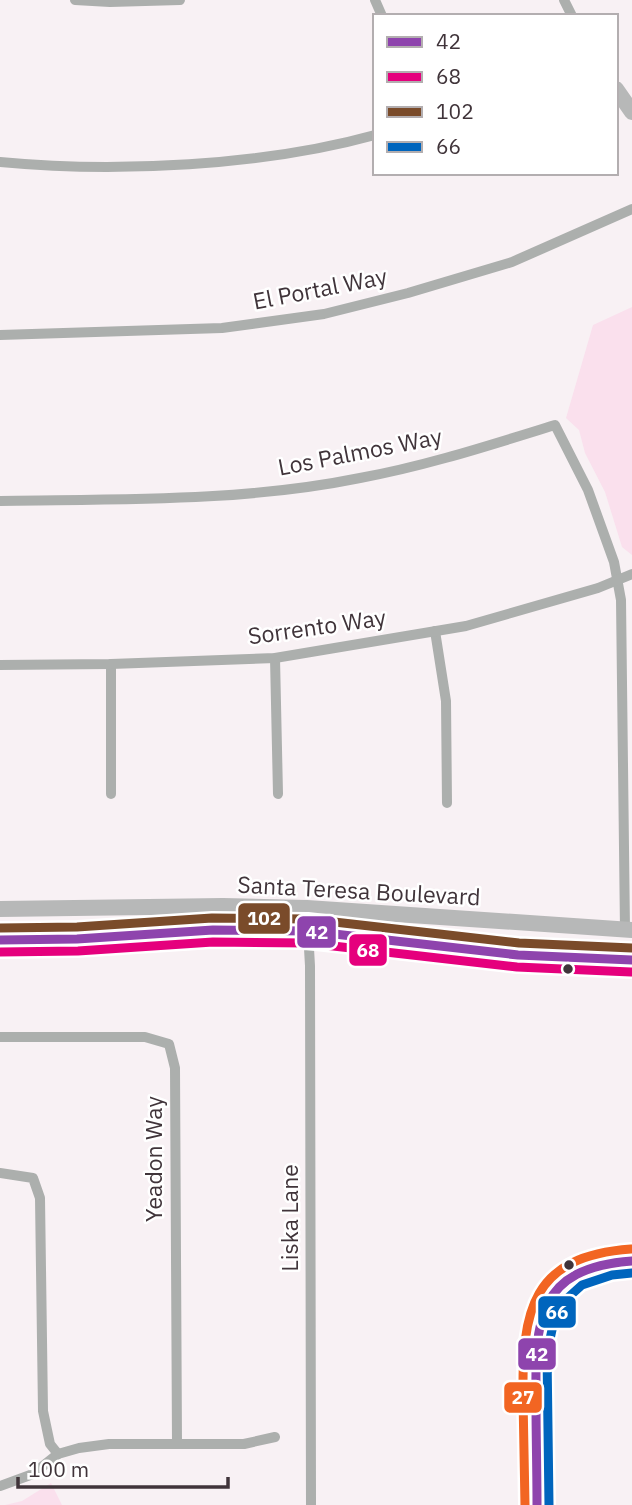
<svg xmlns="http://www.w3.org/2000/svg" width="632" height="1505" viewBox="0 0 632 1505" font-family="'IBM Plex Sans',sans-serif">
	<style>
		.green { fill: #fae0ed }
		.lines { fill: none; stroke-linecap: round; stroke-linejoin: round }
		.street { stroke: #acafad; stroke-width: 10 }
		.secondary { stroke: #b7b8b8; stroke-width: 16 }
		.bus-1-casing { stroke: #fff; stroke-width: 14 }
		.bus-2-casing { stroke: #fff; stroke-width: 14 }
		.bus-3-casing { stroke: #fff; stroke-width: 14 }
		.bus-4-casing { stroke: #fff; stroke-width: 14 }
		.bus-5-casing { stroke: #fff; stroke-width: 14 }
		.bus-1 { stroke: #8e44ad; stroke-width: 9 }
		.bus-2 { stroke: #e5007d; stroke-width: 9 }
		.bus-3 { stroke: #7a4b2a; stroke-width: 9 }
		.bus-4 { stroke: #0065bd; stroke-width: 9 }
		.bus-5 { stroke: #f26522; stroke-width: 9 }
		.bus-dot { fill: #40343a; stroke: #fff; stroke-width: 2.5 }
		.labels { text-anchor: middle; stroke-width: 5; stroke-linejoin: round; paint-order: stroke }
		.street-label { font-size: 23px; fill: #40343a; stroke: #fff }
		.line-badge { stroke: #fff; stroke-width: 2.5 }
		.badge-label { font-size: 19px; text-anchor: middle; font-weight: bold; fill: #fff }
	</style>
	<rect width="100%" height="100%" fill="#f8f1f4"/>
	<g class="green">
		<polygon points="632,307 632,555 622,547 605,492 585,453 579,430 566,418 593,325"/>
		<polygon points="51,1483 62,1505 5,1505 22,1501"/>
	</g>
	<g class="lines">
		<g class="street">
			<polyline points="75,0 110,2 180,0"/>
			<polyline points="375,0 382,16"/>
			<polyline points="564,0 572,16"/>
			<path d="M0,162c116,11 263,4 375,-27"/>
			<polyline points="0,335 222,328 324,314 408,293 512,262 632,209"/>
			<path d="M0,501c120,-2 242,1 360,-23 66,-12 130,-33 195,-53l33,65 26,72 7,38 4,330"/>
			<polyline points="435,631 446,701 447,803"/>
			<polyline points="275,658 278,794"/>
			<polyline points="111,664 111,794"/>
			<polyline points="0,665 111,664 275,658 466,626 598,588 632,574"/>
			<polyline points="308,931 310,966 311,1505"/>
			<polyline points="0,1037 145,1037 169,1044 175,1068 177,1444"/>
			<polyline points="0,1173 33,1178 40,1198 43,1411 50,1444 58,1454"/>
			<polyline points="0,1486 33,1474 58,1454 79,1448 109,1444 244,1444 275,1437"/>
		</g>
		<g class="secondary">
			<polyline points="616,89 632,112"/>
			<polyline points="0,909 223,906 307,908 632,930"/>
			<polyline points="0,940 77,939 213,930 308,931 518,955 632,960"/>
			<path d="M537,1505l-2,-153c5,-62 35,-90 97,-91"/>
		</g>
		<defs>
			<g id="bus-1">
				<polyline points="0,940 77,939 213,930 308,931 518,955 632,960"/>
				<path d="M537,1505c0,-34 -1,-69 -1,-103 -1,-81 0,-134 96,-141"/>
			</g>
			<polyline id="bus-2" points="0,952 78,951 213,942 307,943 517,967 631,972"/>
			<polyline id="bus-3" points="0,928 77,927 212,918 308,919 519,943 632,948"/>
			<polyline id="bus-4" points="549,1505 547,1353 555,1316 562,1303 582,1285 612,1275 632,1273"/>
			<path id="bus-5" d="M525,1505c-1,-36 -1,-71 -2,-107 -1,-87 8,-142 108,-149"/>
		</defs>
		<use href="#bus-1" class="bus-1-casing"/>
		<use href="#bus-2" class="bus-2-casing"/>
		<use href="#bus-3" class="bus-3-casing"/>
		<use href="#bus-4" class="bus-4-casing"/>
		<use href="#bus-5" class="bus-5-casing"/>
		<use href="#bus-1" class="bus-1"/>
		<use href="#bus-2" class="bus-2"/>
		<use href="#bus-3" class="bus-3"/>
		<use href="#bus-4" class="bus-4"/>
		<use href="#bus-5" class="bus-5"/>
	</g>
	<g class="bus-dot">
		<circle cx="568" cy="969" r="6"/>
		<circle cx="569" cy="1265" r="6"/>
	</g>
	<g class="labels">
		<g class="street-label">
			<text transform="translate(320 289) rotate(-11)" y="8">El Portal Way</text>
			<text transform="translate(360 452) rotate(-11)" y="8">Los Palmos Way</text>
			<text transform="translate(317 627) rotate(-8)" y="8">Sorrento Way</text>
			<text transform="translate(359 891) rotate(3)" y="8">Santa Teresa Boulevard</text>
			<text transform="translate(154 1159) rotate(-90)" y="8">Yeadon Way</text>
			<text transform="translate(290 1218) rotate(-90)" y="8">Liska Lane</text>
		</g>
	</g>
	<g class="line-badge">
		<rect x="237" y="902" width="54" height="33" rx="7" fill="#7a4b2a"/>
		<rect x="296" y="915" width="41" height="34" rx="7" fill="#8e44ad"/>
		<rect x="348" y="933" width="40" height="34" rx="7" fill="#e5007d"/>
		<rect x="537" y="1295" width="40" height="34" rx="7" fill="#0065bd"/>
		<rect x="517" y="1337" width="40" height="34" rx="7" fill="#8e44ad"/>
		<rect x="503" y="1381" width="40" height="33" rx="7" fill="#f26522"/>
	</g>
	<g class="badge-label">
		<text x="264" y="925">102</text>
		<text x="317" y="939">42</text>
		<text x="368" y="957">68</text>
		<text x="557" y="1319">66</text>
		<text x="537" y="1361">42</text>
		<text x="523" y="1404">27</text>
	</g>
	<rect x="373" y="14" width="245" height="161" fill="#ffffff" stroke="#b3aeb0" stroke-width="2"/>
	<rect x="387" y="37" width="35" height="10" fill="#8e44ad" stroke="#b3aeb0" stroke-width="2"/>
	<text x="436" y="49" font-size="21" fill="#40343a">42</text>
	<rect x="387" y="72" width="35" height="10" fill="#e5007d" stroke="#b3aeb0" stroke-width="2"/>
	<text x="436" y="84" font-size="21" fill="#40343a">68</text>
	<rect x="387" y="107" width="35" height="10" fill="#7a4b2a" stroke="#b3aeb0" stroke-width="2"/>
	<text x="436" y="119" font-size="21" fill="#40343a">102</text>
	<rect x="387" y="142" width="35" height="10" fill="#0065bd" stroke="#b3aeb0" stroke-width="2"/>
	<text x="436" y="154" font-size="21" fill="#40343a">66</text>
	<path d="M18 1477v10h210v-10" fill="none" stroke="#40343a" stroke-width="3.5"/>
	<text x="28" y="1477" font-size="21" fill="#40343a" stroke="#ffffff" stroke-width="5" paint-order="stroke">100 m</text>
</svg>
